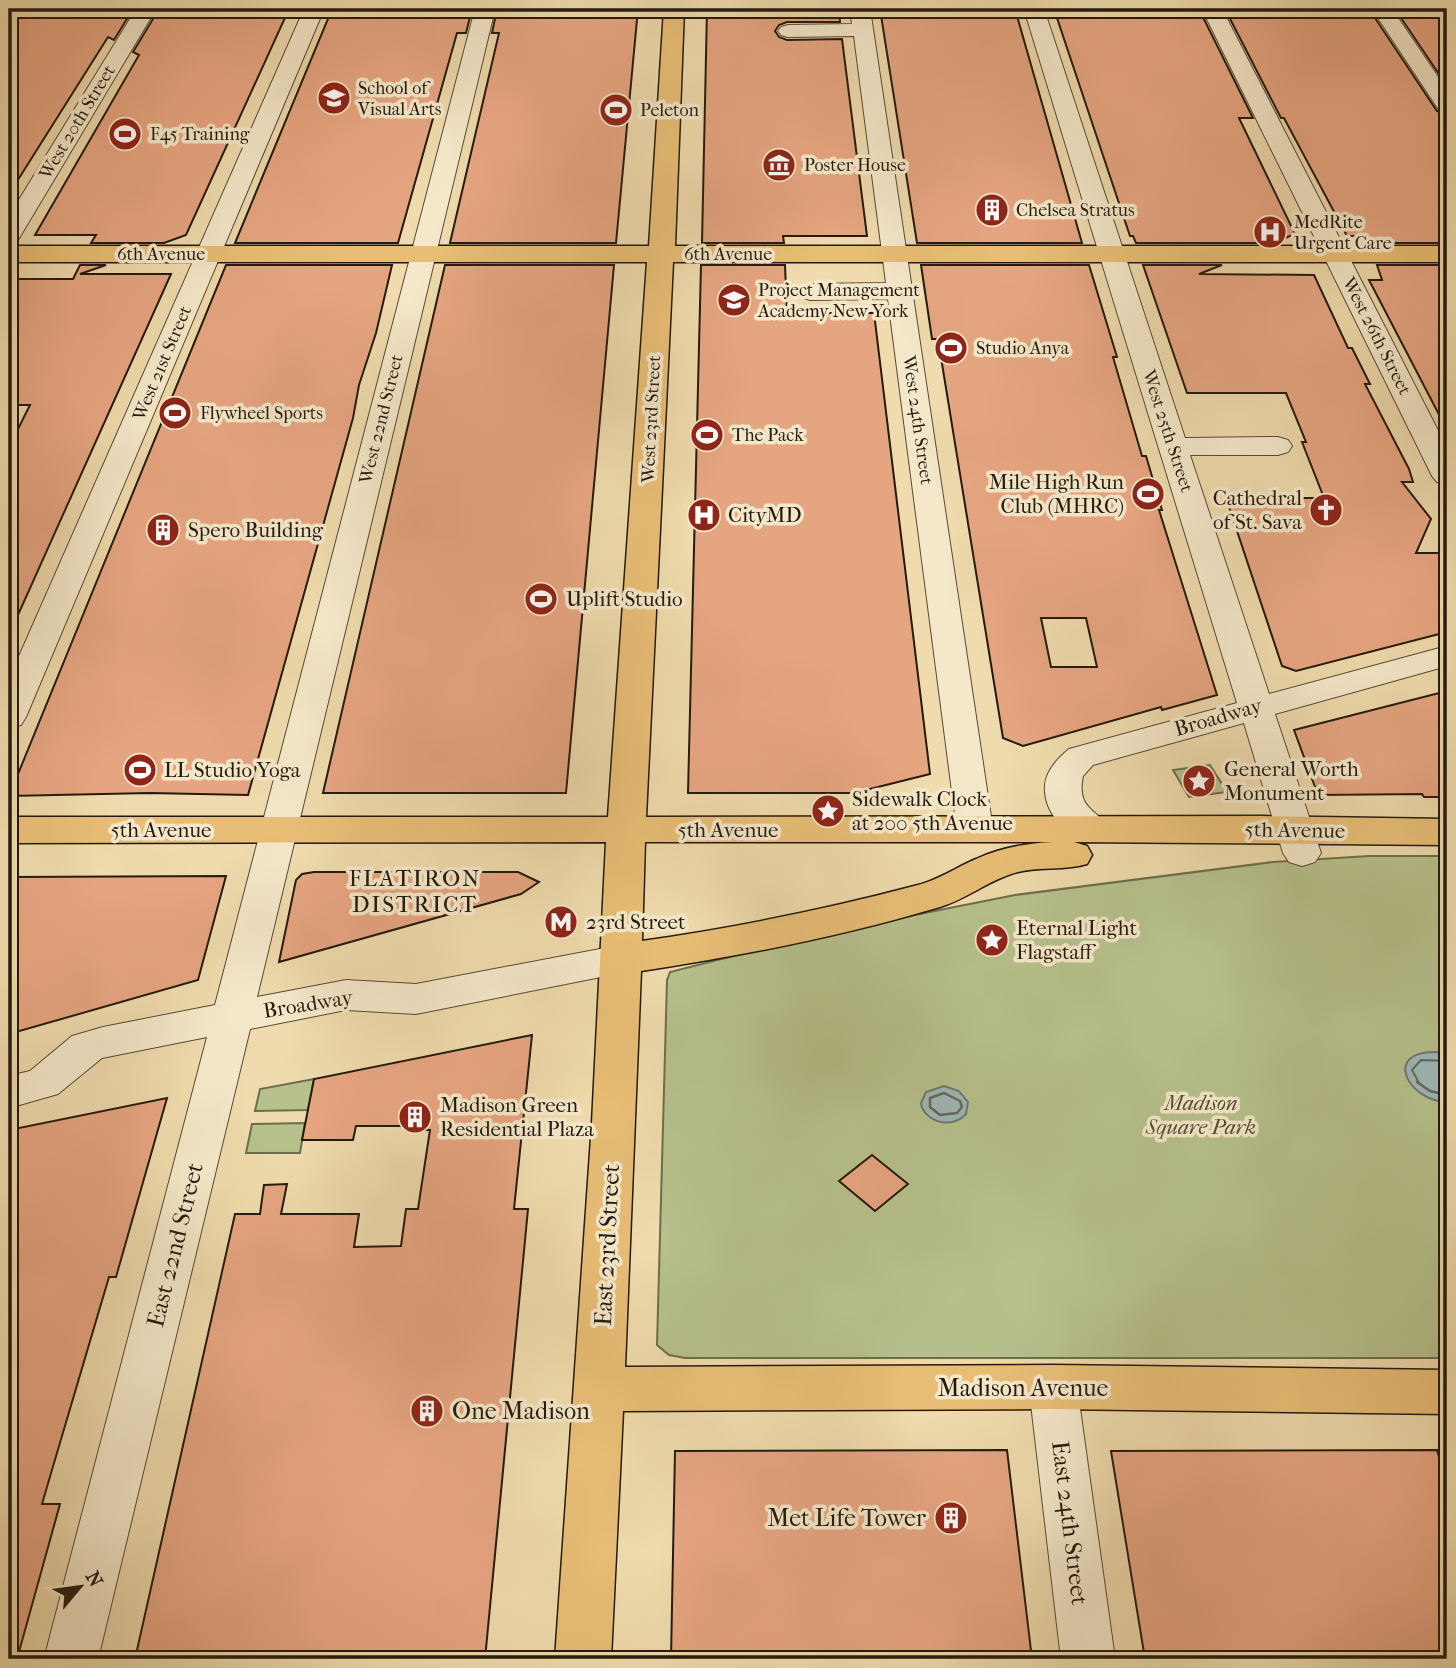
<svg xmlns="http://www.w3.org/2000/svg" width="1456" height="1668" viewBox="0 0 1456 1668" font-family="'IM FELL French Canon',serif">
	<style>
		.green { fill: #b6c18c; stroke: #6c6e4d; stroke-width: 2 }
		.water { fill: #9fb8b6; stroke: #6d7973; stroke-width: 2 }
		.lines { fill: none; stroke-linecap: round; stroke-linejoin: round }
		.shore-far1 { stroke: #616962; stroke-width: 2 }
		.shore { stroke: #616962; stroke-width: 2.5 }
		.building { fill: #e6a581; stroke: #231a0e; stroke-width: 2; fill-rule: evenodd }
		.minor-casing { stroke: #564a36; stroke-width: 2 }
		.major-casing { stroke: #231a0e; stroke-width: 3 }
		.minor { fill: #f5e8ca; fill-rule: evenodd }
		.major { fill: #e8be76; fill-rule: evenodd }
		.labels { text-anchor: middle; stroke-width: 7; stroke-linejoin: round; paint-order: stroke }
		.far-poi-label { font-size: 18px; fill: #231a0e; stroke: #f5e8ca; text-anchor: start }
		.far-street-label { font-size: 18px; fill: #231a0e; stroke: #f5e8ca }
		.poi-label { font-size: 21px; fill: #231a0e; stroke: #f5e8ca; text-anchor: start }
		.street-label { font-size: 21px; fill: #231a0e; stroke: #f5e8ca }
		.park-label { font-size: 21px; font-style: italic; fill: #4f4c34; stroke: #f5e8ca }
		.neighbourhood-label { font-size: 23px; letter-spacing: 2px; fill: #231a0e; stroke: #f5e8ca }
		.near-street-label { font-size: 24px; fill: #231a0e; stroke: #f5e8ca }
		.near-poi-label { font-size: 24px; fill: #231a0e; stroke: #f5e8ca; text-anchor: start }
	</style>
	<rect width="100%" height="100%" fill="#efdbad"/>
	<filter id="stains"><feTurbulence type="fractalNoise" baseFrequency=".00286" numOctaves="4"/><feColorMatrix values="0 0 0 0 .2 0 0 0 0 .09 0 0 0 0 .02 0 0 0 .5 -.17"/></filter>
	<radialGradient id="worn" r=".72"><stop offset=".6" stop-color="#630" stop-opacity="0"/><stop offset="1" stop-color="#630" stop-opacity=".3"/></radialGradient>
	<g class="green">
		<polygon points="1210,765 1227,792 1189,797 1173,770"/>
		<polygon points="1369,856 1447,856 1447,1358 685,1358 669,1355 657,1345 667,980 670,972 824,933 1015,895 1273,862"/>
		<polygon points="314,1079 308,1110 255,1111 260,1089"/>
		<polygon points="305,1123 300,1153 246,1153 252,1124"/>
	</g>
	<g class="water">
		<path d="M1436,1052l11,3v47c-39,-1 -65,-51 -11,-50z"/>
		<path d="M944,1086l15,5 9,11 -2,12c-13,14 -35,10 -44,-6l-1,-5 5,-11z"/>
	</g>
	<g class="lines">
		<polyline class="shore-far1" points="1419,1083 1412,1070 1421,1060 1447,1061"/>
		<g class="shore">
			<polyline points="1417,1082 1430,1091 1447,1095"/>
			<polygon points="944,1093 960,1101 962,1107 957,1113 940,1115 930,1107 930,1098"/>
		</g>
	</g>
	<g class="building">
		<polygon points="9,9 133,9 114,40 108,37 9,194"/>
		<polygon points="159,9 289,9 186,235 164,243 91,243 96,235 35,235 139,55 133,52"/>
		<polygon points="332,9 472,9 466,33 457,33 398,243 235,243"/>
		<polygon points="497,9 638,9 616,243 450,243 499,33 492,33"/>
		<polygon points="707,9 839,9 840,22 787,22 779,25 775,31 779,37 787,40 842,39 867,236 783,236 784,243 702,243"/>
		<polygon points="880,9 1015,9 1082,243 917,243"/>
		<polygon points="1054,9 1199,9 1253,118 1239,118 1295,234 1273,243 1136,243 1133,236 1130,236"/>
		<polygon points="1225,9 1369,9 1437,111 1447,113 1447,243 1369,243 1366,236 1347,236 1284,118 1281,118"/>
		<polygon points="1395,9 1447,9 1447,86"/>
		<polygon points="80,265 106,265 80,274 171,274 9,635 9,447 30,405 9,405 9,279 73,279"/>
		<polygon points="226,265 392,265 376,333 359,385 353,418 248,795 150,793 9,796"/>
		<polygon points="445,265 614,265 566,793 323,793"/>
		<polygon points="701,265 785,265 787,313 874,313 930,774 854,793 688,793"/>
		<path d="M921,265h168l28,92h-4l29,99h4l16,54h-3l58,185 -55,15 -1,-3 -138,39 -20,-8 -65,-399h-6zM1041,618h45l11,49h-46z"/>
		<polygon points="1143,265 1222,265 1199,274 1314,275 1348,348 1352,348 1370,384 1365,384 1409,469 1413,482 1402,482 1431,519 1416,553 1447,553 1447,632 1296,671 1282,666 1226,498 1324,498 1302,442 1306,442 1286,393 1187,393"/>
		<polygon points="1377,265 1447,265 1447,430 1369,280 1382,280"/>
		<polygon points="1447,691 1447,797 1424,797 1422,794 1318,795 1294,730"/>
		<polygon points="416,872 518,872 539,882 521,894 279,962 296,880 302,874 314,872"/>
		<polygon points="226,876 198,980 9,1034 9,877"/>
		<polygon points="532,1035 514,1209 528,1209 485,1659 135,1659 235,1214 260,1214 264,1185 287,1184 281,1214 359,1214 354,1247 401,1246 406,1209 418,1209 430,1130 421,1130 422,1126 356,1126 353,1140 302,1140 314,1079"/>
		<polygon points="167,1098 116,1277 109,1277 54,1463 42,1504 60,1504 17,1659 9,1659 9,1130"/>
		<polygon points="872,1155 908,1184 875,1211 839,1181"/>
		<polygon points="1007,1450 1032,1659 671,1659 675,1451"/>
		<polygon points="1437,1450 1447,1486 1447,1659 1145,1659 1111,1451"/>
	</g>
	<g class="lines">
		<defs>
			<g id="minor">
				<polygon points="136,9 156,9 21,235 18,240 9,242 9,216"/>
				<polygon points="304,9 324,9 26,717 21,725 9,728 9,679"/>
				<polygon points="475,9 495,9 257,997 346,980 416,984 621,945 635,949 641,959 635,969 621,973 416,1014 346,1010 250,1029 98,1659 44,1659 207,1037 102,1058 58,1094 9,1108 9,1076 30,1071 72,1036 103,1027 215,1005"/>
				<polygon points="850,9 870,9 993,830 988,839 975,842 962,839 957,830 888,299 810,300 801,297 797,292 801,287 810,284 886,283 854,36 788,37 781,35 778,31 781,27 788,25 852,24"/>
				<path d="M1024,9h20l141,429 93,-1 10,3 4,6 -4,6 -10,3h-88l79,239 178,-48v20l-172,48 46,139 -6,9 -13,4 -13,-4 -6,-9 -39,-130 -151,42 -10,11c-7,34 14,32 28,55l-5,9c-29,8 -64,-23 -61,-55 1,-14 13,-27 24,-36l168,-46z"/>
				<polygon points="1202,9 1222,9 1447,448 1447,485 1437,482 1432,476"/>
				<polygon points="1372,9 1392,9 1447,90 1447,111 1439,110"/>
				<polygon points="1053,1366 1070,1372 1077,1387 1115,1659 1061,1659 1029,1387 1036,1372"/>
			</g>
			<path id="major" d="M664,9h20l-9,237h772v16h-774l-27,555 616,-1 185,3v26l-373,-3 13,4 5,9 -5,9c-23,7 -46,2 -69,8 -28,7 -51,27 -78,35 -98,29 -199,49 -299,64l-16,396 428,-2 394,5v44l-394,-5 -430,2 -12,248h-56l37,-536 14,-281 -597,1v-26h599l39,-555h-638v-16h640zM645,842h408c-26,1 -53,6 -77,17 -19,8 -38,21 -58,26 -91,24 -183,43 -276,56z"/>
		</defs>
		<use href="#minor" class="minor-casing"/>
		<use href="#major" class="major-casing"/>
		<use href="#minor" class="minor"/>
		<use href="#major" class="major"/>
	</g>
	<defs>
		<symbol id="university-disc" viewBox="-11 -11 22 22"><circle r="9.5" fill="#8f2418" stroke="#f5e8ca"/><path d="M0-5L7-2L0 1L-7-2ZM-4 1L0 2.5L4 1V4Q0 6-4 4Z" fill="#fff"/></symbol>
		<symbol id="stadium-disc" viewBox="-11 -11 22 22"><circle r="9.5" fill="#8f2418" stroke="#f5e8ca"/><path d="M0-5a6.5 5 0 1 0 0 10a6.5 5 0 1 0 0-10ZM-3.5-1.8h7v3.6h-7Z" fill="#fff"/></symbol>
		<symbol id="museum-disc" viewBox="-11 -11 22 22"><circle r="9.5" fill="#8f2418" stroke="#f5e8ca"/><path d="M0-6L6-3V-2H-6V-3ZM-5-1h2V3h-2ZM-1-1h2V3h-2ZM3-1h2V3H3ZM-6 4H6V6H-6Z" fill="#fff"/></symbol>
		<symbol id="building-disc" viewBox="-11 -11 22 22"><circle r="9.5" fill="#8f2418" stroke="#f5e8ca"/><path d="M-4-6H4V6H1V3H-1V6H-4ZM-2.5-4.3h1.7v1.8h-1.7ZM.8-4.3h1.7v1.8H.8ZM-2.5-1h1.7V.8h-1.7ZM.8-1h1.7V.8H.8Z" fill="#fff"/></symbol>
		<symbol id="hospital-disc" viewBox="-11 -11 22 22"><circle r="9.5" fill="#8f2418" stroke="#f5e8ca"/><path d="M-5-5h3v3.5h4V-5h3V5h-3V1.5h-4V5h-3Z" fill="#fff"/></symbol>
		<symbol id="church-disc" viewBox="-11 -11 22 22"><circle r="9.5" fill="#8f2418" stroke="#f5e8ca"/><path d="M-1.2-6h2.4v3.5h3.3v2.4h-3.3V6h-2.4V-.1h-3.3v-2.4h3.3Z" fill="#fff"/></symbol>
		<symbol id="sight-disc" viewBox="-11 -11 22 22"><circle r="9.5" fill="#8f2418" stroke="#f5e8ca"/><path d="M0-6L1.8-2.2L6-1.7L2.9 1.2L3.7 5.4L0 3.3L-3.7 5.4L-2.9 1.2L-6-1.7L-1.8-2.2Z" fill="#fff"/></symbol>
		<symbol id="metro-disc" viewBox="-11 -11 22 22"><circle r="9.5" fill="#8f2418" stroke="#f5e8ca"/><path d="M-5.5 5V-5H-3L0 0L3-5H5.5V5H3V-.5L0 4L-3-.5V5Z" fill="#fff"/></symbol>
	</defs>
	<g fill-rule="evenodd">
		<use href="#university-disc" x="315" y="79" width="38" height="38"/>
		<use href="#stadium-disc" x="597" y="91" width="38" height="38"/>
		<use href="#stadium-disc" x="106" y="115" width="38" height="38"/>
		<use href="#museum-disc" x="760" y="146" width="38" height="38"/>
		<use href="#building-disc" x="973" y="191" width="38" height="38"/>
		<use href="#hospital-disc" x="1251" y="213" width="38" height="38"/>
		<use href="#university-disc" x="715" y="281" width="38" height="38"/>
		<use href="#stadium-disc" x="932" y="329" width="38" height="38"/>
		<use href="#stadium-disc" x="156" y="394" width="38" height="38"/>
		<use href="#stadium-disc" x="688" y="416" width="38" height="38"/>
		<use href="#stadium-disc" x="1129" y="475" width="38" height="38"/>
		<use href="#church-disc" x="1307" y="491" width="38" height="38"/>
		<use href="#hospital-disc" x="685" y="496" width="38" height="38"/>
		<use href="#building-disc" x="144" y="511" width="38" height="38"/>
		<use href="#stadium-disc" x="522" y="580" width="38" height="38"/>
		<use href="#stadium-disc" x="121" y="751" width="38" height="38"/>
		<use href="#sight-disc" x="1180" y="762" width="38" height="38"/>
		<use href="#sight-disc" x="809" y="792" width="38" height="38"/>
		<use href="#metro-disc" x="542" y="903" width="38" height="38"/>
		<use href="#sight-disc" x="973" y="921" width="38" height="38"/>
		<use href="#building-disc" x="396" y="1098" width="38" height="38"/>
		<use href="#building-disc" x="408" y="1392" width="38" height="38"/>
		<use href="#building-disc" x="932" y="1499" width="38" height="38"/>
	</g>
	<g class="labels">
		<g class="far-poi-label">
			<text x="358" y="94">School of<tspan x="358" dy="21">Visual Arts</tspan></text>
			<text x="640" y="116">Peleton</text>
			<text x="150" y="140">F45 Training</text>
			<text x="804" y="171">Poster House</text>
			<text x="1016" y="216">Chelsea Stratus</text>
			<text x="1294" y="228">MedRite<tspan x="1294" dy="21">Urgent Care</tspan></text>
			<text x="758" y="296">Project Management<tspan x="758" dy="21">Academy New York</tspan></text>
			<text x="976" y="354">Studio Anya</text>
			<text x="200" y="419">Flywheel Sports</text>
			<text x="732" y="441">The Pack</text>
		</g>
		<g class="far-street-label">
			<text transform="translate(77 122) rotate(-59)" y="6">West 20th Street</text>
			<text x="161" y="260">6th Avenue</text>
			<text x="728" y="260">6th Avenue</text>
			<text transform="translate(1377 336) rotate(63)" y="6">West 26th Street</text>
			<text transform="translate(162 363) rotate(-67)" y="6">West 21st Street</text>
			<text transform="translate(381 419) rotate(-76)" y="6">West 22nd Street</text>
			<text transform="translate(651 419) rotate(-87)" y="6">West 23rd Street</text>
			<text transform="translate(918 420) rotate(82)" y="6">West 24th Street</text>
			<text transform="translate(1168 431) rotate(72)" y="6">West 25th Street</text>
		</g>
		<g class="poi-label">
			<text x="1124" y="489" text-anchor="end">Mile High Run<tspan x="1124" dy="24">Club (MHRC)</tspan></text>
			<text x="1302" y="505" text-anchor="end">Cathedral<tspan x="1302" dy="24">of St. Sava</tspan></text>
			<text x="728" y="522">CityMD</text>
			<text x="188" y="537">Spero Building</text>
			<text x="566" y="606">Uplift Studio</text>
			<text x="1224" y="776">General Worth<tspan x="1224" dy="24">Monument</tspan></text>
			<text x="164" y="777">LL Studio Yoga</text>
			<text x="852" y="806">Sidewalk Clock<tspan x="852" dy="24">at 200 5th Avenue</tspan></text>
			<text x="586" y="929">23rd Street</text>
			<text x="1016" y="935">Eternal Light<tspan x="1016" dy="24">Flagstaff</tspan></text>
			<text x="440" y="1112">Madison Green<tspan x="440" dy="24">Residential Plaza</tspan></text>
		</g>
		<g class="street-label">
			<text transform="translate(1218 717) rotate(-16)" y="7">Broadway</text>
			<text x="161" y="837">5th Avenue</text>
			<text x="728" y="837">5th Avenue</text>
			<text transform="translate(1295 830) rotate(1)" y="7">5th Avenue</text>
			<text transform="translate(308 1004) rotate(-9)" y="7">Broadway</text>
		</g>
		<g class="park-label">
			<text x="1201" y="1110">Madison<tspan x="1201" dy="24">Square Park</tspan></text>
		</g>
		<g class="neighbourhood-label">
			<text x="415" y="886">FLATIRON<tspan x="415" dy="26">DISTRICT</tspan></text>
		</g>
		<g class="near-street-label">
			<text transform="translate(175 1245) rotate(-76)" y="8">East 22nd Street</text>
			<text transform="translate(607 1245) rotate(-87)" y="8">East 23rd Street</text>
			<text x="1023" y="1396">Madison Avenue</text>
			<text transform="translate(1070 1523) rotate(83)" y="8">East 24th Street</text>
		</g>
		<g class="near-poi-label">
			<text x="452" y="1419">One Madison</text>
			<text x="926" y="1526" text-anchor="end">Met Life Tower</text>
		</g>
	</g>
	<rect width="1456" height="1668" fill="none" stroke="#efdbad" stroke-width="35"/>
	<rect x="10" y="10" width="1435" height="1647" fill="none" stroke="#231a0e" stroke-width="3.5"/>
	<rect x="18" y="18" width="1421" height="1633" fill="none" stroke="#231a0e" stroke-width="2"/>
	<g transform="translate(80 1587) rotate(61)" stroke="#f5e8ca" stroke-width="5" paint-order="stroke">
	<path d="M0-5L12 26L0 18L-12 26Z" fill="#231a0e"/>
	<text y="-10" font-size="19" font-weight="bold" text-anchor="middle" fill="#231a0e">N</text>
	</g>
	<rect width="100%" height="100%" filter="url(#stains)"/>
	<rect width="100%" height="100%" fill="url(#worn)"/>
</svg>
